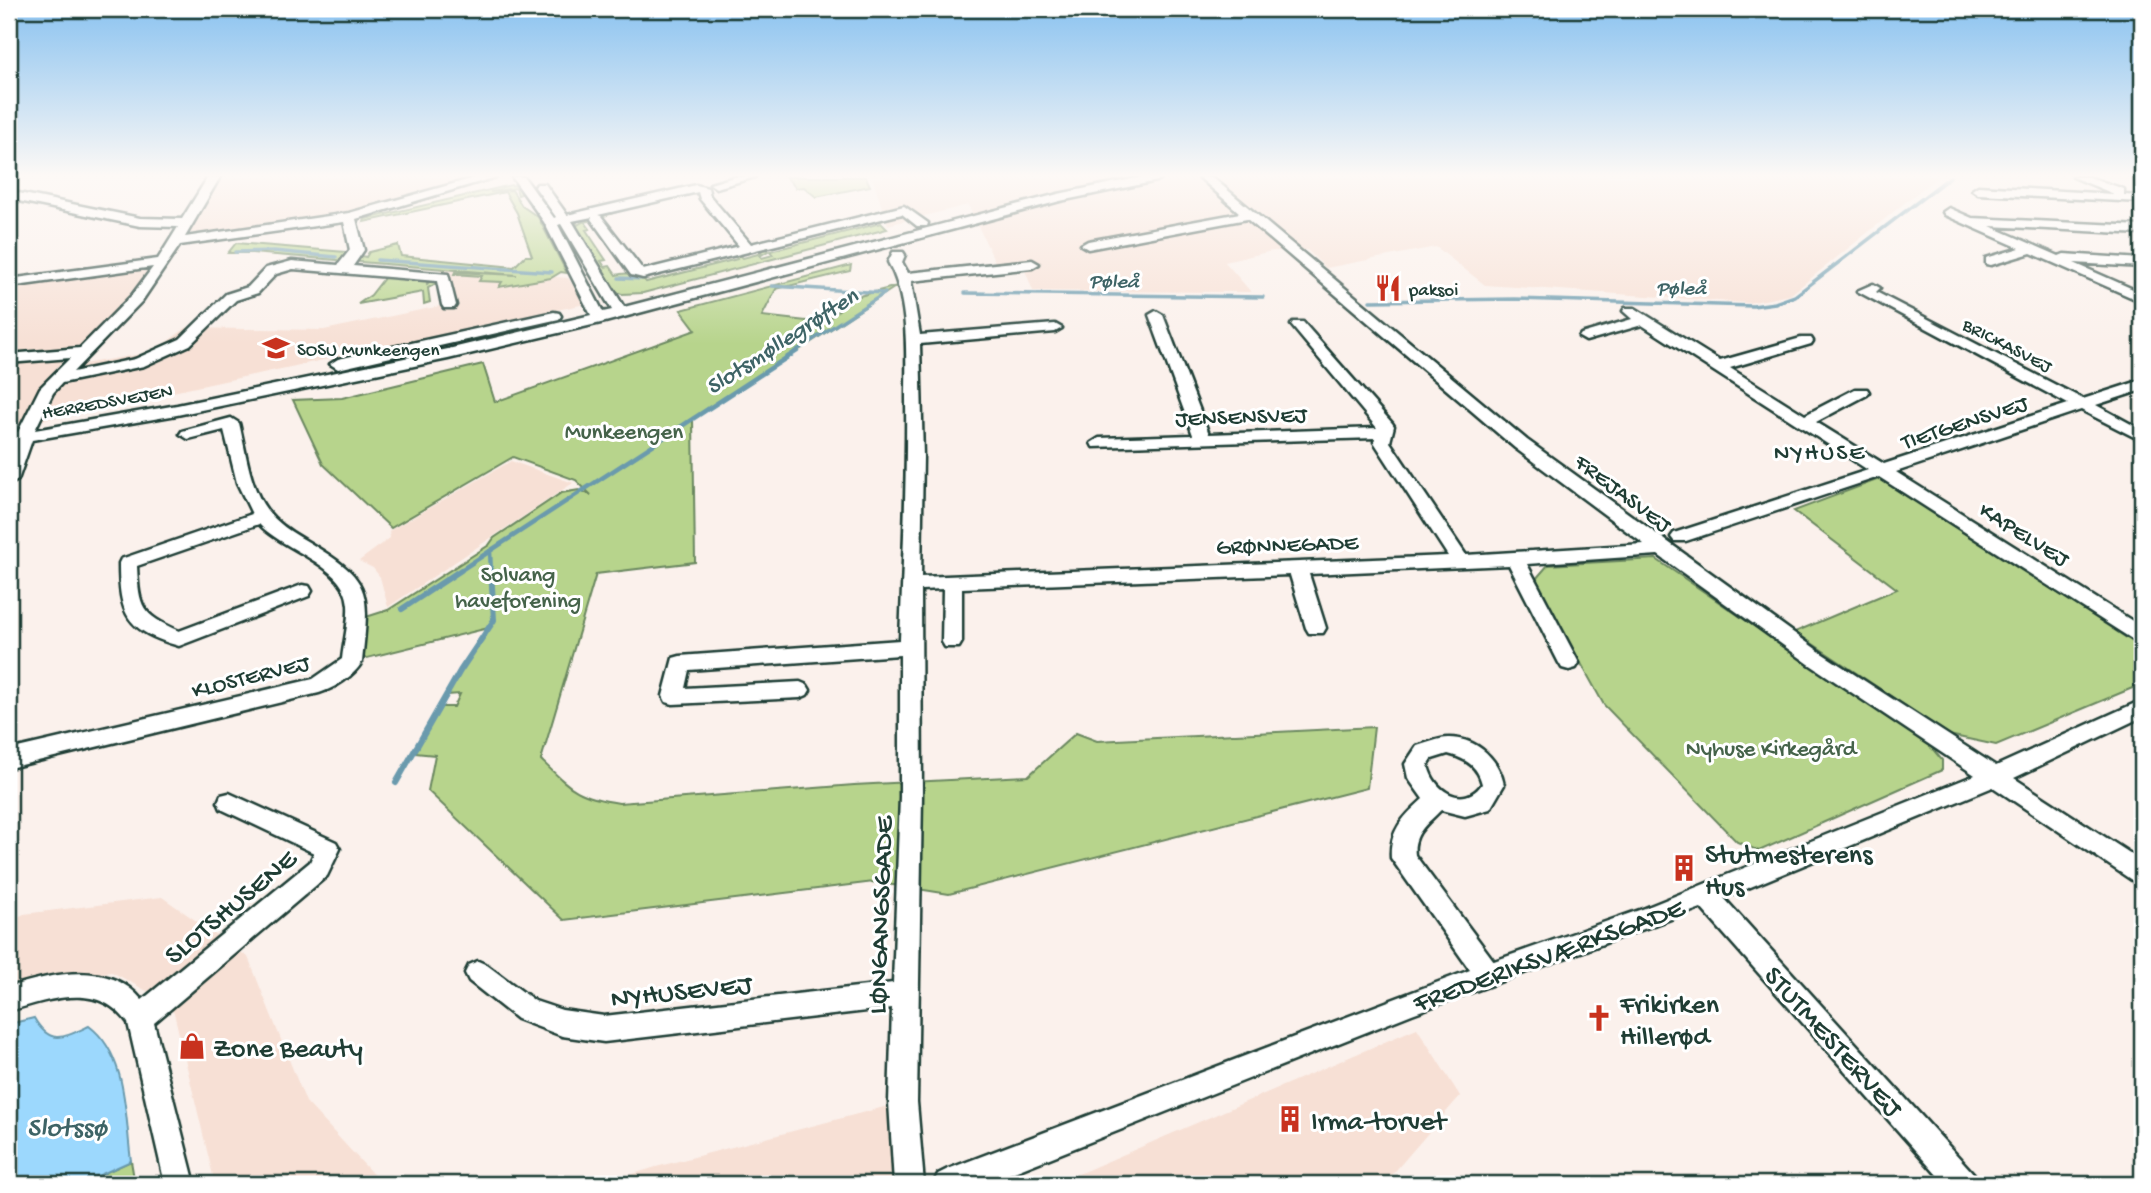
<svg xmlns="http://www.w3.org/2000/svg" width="2151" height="1193" viewBox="0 0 2151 1193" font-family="'Gochi Hand',sans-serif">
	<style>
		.built { fill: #f7e0d5 }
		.green { fill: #b7d48c; stroke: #6b8860; stroke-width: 2 }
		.water { fill: #9cd8fd; stroke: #6a9aad; stroke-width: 2 }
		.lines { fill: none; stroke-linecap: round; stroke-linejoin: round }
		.stream-far2 { stroke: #6a9aad; stroke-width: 3.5 }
		.stream-far1 { stroke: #6a9aad; stroke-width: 4.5 }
		.stream { stroke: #6a9aad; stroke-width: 6 }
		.minor-casing { stroke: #1f3d34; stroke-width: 5 }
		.minor { fill: #fff; fill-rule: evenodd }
		.labels { text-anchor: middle; stroke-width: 6; stroke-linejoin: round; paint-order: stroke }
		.far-poi-label { font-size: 19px; fill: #1f3d34; stroke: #fff; text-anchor: start }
		.far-street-label { font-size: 19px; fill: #1f3d34; stroke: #fff }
		.far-water-label { font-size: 21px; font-style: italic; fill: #3e6466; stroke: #fff }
		.street-label { font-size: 23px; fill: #1f3d34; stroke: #fff }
		.park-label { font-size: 23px; fill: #45634a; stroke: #fff }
		.water-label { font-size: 24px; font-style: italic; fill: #3e6466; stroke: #fff }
		.neighbourhood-label { font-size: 24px; letter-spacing: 2px; fill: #1f3d34; stroke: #fff }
		.near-poi-label { font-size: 28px; fill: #1f3d34; stroke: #fff; text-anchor: start }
		.near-street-label { font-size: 28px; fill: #1f3d34; stroke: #fff }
		.near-water-label { font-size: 28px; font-style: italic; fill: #3e6466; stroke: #fff }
	</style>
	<rect width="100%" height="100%" fill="#fbf1ec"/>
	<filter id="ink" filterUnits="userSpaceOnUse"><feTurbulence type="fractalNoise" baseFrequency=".0143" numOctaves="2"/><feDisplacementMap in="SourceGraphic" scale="14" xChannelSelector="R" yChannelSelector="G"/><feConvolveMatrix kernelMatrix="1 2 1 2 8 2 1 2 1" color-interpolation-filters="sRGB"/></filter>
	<g filter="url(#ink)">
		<g class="built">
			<polygon points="204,177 470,177 373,207 214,234 189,233"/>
			<polygon points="872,177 1937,177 1790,295 1748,303 1485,285 1436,247 1326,268 1307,250 1272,251 1225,262 1251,292 1033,291 1025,270 996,264 968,205 888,225"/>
			<polygon points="154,264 119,307 55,369 153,352 186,328 324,330 440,306 440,267 568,278 585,304 9,427 9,284"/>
			<polygon points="511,461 573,483 388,607 380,577 373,568 359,561 390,538 389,531"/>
			<polygon points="162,897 248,957 306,1102 382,1184 215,1184 174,1013 154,995 112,972 65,976 9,992 9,921 24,914"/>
			<polygon points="1417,1028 1460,1096 1384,1184 1055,1184"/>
			<polygon points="903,1102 901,1184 600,1184 656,1167"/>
		</g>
		<g class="green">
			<polygon points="786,177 866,177 870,186 816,197 804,187 796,188"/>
			<polygon points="511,185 519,186 521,194 518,195 516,188 490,192 512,190 522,206 538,217 567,273 561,272 551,278 499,287 502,282 479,281 482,276 454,274 455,272 517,275 252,253 228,253 236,243 346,252 366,257 369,252 398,245 401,256 514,267 525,256 532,256 517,213 505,192 364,222 365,219"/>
			<path d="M620,211l-35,11 5,7 -4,1 20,30 -5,1 4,6 5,-1 6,9c9,-3 24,-2 30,7l91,-23 -2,-4 4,-1 4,4 19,-5 -2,-4 5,-1 3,3 -8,5 2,2 11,-3 -3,-4 111,-28 6,6 -244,64 -21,1 -9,-3 -41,-64 5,-5 -1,4c11,-8 29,-11 44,-15z"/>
			<path d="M851,265l-1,6 -74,18 -14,27 62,7 28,-25 45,-12 -204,133 2,143 -99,12 -55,186c30,29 36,37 78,43l235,-18 174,-9 48,-43 21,8 277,-14 -7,61 -418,106 -75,-12 -310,38 -136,-129 7,-36 -21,-2 26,-46h14l6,-13 -14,1 42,-67 -125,31 3,-42 22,-7 101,-65 5,-7 67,-45 18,-3 12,5 -15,-15 -63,-23 -122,71 -68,-64 -30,-64 49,-2 141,-34 12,38 201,-72 -15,-20z"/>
			<polygon points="385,277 427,280 427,284 432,279 439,282 428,288 430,302 424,304 423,292 358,304 371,295"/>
			<polygon points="1882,478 2142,648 2142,684 1996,745 1949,735 1795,632 1897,589 1794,511"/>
			<polygon points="1656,559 1931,747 1942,760 1942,770 1759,851 1737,842 1604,705 1535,580 1548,565"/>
			<polygon points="131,1161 135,1184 80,1184"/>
		</g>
		<path class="water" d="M34,1018c16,28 29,20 55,8 39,29 36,91 42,135l-51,23h-71v-160z"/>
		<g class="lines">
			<g class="stream-far2">
				<polyline points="235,252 274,251 336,257"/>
				<polyline points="377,260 552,272"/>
				<polyline points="619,278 642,279"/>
				<polyline points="772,286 884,293"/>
				<polyline points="965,293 1263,297"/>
				<polyline points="1370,301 1515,299 1753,306 1775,303 1795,296 1950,177"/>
				<polyline points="794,352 885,293"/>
			</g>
			<g class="stream-far1">
				<polyline points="458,572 490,551"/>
				<polyline points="491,572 490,551 797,351"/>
			</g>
			<g class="stream">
				<polyline points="402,609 461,570"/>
				<polyline points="396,783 460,671 494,620 491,570"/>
			</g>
			<defs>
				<g id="minor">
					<path d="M208,177h12l-35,60 164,-24 129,-36h18l-140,42 8,31 -11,16 95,8 8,31 -2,3h-10l-2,-3 -5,-24 -144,-12 -17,5 -18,19 -22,7 -46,45 -46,21 -82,17 -9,10 -18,37 142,-25 271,-56 143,-34 -47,-93 -32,-45h12l30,41 2,-1 -21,-30 2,-3h8l22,31 129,-30 12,3 2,8 41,48 153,-38 24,17 -1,3h-10l-15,-12 -259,64 -12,-3 -40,-56 1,-2 -20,4 52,86 434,-113 84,-17h21l-6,4 -97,20 -455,121 -157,37 -271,56 -145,25 -14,40 -9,5v-28l5,-15 -5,1v-10l9,-1 22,-44 30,-30 -61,5v-9l71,-6 52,-53 21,-28 -144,20v-8l149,-20 20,-32 -38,-1 -131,-27v-8l131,27 42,1zM698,192l2,7 39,47 -96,24 -42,-54 -3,-1zM344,222l6,28 -12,15 -46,-4 -26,7 -18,19 -22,7 -46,45 -45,20 -62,13 69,-71 38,-56zM561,224l51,86 -9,2 -45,-87z"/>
					<polygon points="734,177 755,177 716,188 710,184"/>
					<path d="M1199,177h13l315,263 296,214 173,112 146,-66v17l-128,61 128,83v23l-9,-3 -140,-94 -269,111 250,276 5,10h-34l-244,-276 -289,106 -428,170h-51l5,-10 10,-5 522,-199 -79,-112c-2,-27 13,-42 32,-59l-15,-21 -3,-14 12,-18c10,-3 22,-8 32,-8 28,0 50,21 55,47l-14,24 -25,7 -24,-6c-14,14 -29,24 -26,45l79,106 151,-53 330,-133 -166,-111 -151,-109 -131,9 52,99 -3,5 -7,2 -7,-2 -3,-5 -50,-98 -200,9 17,54 -3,5h-14l-3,-5 -16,-53 -328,13v54l-3,5h-14l-3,-5 1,-53 -22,1 1,207 -5,305 7,82h-30l-5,-82 3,-94 -288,34 -42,-6 -45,-17 -48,-38 -4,-8 4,-8 9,-4 9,4 48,36 27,9 42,6 289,-33 7,-186v-142l-211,15 -4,18 115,-6 7,3 3,5 -3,5 -7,3 -127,6 -7,-2 -3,-6 10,-38 7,-2 220,-16c3,-80 7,-161 6,-241 0,-44 4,-98 -18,-137l5,-10h10l2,3 -3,7 6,11 124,-13 7,4 -7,4 -121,13 9,54 135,-11 7,4 -7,4 -135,12 3,113 -2,120 527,-21 -74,-114 1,-4 -282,9 -2,-4 8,-5 94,-3 -44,-120 7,-4 7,4 46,119 168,-6 -86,-103 2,-3h10l89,101 2,3 -4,16 76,113 178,-11 -129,-96 -268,-229 -159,30 -7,-4 7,-4 152,-28zM1448,754c17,4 30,12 34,30 -18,26 -49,7 -54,-19l4,-6z"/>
					<polygon points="2073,177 2089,177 2124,189 2124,195 2142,196 2142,202 1978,194 1972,190 1978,186 2114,194"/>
					<polygon points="1949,208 1972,218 2142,226 2142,234 1990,226 2059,256 2064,254 2142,259 2142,267 2074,263 2142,293 2142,302 2031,253 1991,265 1986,264 1986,258 2020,248 1945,215 1943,212"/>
					<polygon points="1873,284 1880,288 1876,292 2083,399 2142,380 2142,390 2096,405 2142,430 2142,441 2081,410 1896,472 2142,627 2142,643 2135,641 1879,477 1686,541 1674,541 1671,537 1674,533 1868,470 1642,325 1586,341 1579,337 1581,334 1632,319 1623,311 1625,308 1635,308 1720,361 1801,338 1811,338 1813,341 1811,344 1730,368 1805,415 1855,389 1867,389 1869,392 1867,395 1816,422 1884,464 2068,404 1857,291"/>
					<polygon points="554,312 559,313 561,316 559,319 338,369 330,364 338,359"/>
					<path d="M231,418l8,5c7,28 10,63 28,87 10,13 24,22 38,30 67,40 65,48 57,122 -8,14 -27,26 -43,31l-310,75v-18l304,-71 29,-20c2,-18 7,-36 6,-54 -2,-40 -64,-54 -89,-81l-122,42c2,42 4,48 42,65l123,-46 7,1 3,5 -3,5 -130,50c-52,-15 -60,-31 -60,-83l2,-4 131,-45 -15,-31 -13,-53 -36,9 -8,-5 2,-3z"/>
					<path d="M229,793l107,49 4,7 -13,27 -173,147 41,161h-30l-37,-161c-30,-42 -77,-24 -119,-12v-24c43,-13 99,-28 133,13l168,-138 4,-9 -93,-44 -3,-7 3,-7z"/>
				</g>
			</defs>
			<use href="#minor" class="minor-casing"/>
			<use href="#minor" class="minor"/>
		</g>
	</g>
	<linearGradient id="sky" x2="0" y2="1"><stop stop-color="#89c2f0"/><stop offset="0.51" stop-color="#fdf9f6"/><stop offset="1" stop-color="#fdf9f6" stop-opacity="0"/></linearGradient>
	<rect width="2151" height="344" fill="url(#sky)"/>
	<defs>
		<symbol id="restaurant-bare" viewBox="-9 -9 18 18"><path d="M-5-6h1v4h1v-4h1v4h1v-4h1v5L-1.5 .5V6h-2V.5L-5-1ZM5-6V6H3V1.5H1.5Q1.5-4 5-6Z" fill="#c8321e" stroke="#fff" stroke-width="2.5" paint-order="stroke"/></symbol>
		<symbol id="school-bare" viewBox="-9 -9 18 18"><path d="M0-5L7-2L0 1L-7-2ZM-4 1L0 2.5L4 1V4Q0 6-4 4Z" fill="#c8321e" stroke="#fff" stroke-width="2.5" paint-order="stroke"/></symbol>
		<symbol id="building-bare" viewBox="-9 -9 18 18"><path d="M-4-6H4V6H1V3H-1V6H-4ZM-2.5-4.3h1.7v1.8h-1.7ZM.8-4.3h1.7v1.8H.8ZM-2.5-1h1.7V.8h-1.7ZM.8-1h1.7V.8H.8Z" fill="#c8321e" stroke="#fff" stroke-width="2.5" paint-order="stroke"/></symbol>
		<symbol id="church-bare" viewBox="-9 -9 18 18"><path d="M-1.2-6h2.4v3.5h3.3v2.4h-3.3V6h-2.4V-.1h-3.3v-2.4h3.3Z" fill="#c8321e" stroke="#fff" stroke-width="2.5" paint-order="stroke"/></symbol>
		<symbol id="shop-bare" viewBox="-9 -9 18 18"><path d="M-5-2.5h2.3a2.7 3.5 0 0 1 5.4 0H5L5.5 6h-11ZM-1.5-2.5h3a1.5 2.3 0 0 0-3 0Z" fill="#c8321e" stroke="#fff" stroke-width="2.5" paint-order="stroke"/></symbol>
	</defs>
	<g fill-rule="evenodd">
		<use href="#restaurant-bare" x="1369" y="269" width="38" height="38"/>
		<use href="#school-bare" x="257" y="329" width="38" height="38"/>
		<use href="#building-bare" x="1665" y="849" width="38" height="38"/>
		<use href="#church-bare" x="1580" y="999" width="38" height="38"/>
		<use href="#shop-bare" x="173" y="1027" width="38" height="38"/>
		<use href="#building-bare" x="1271" y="1100" width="38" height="38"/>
	</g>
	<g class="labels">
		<g class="far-poi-label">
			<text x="1409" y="295">paksoi</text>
			<text x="297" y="355">SOSU Munkeengen</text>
		</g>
		<g class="far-street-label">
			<text transform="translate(2008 344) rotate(27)" y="7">BRICKASVEJ</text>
			<text transform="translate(107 400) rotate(-10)" y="7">HERREDSVEJEN</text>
		</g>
		<g class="far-water-label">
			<text transform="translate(1114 280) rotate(1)" y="7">Pøleå</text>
			<text x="1681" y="294">Pøleå</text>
		</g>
		<g class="street-label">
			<text transform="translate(1241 415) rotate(-2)" y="8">JENSENSVEJ</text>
			<text transform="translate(1964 421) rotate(-18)" y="8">TIETGENSVEJ</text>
			<text transform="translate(1624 492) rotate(37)" y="8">FREJASVEJ</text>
			<text transform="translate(2025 533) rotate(32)" y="8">KAPELVEJ</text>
			<text transform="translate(1287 543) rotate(-2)" y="8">GRØNNEGADE</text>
			<text transform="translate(250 675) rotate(-14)" y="8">KLOSTERVEJ</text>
		</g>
		<g class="park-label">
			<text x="624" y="438">Munkeengen</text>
			<text x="518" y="581">Solvang<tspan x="518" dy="26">haveforening</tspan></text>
			<text x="1771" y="755">Nyhuse Kirkegård</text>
		</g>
		<g class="water-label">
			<text transform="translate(781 340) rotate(-33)" y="8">Slotsmøllegrøften</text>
		</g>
		<g class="neighbourhood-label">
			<text x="1820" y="459">NYHUSE</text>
		</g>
		<g class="near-poi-label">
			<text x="1705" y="862">Stutmesterens<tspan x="1705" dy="32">Hus</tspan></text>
			<text x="1620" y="1012">Frikirken<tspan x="1620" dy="32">Hillerød</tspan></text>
			<text x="213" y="1056">Zone Beauty</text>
			<text x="1311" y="1129">Irma-torvet</text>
		</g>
		<g class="near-street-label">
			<text transform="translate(229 905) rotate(-40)" y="10">SLOTSHUSENE</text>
			<text transform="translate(878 915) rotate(-88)" y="10">LØNGANGSGADE</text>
			<text transform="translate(1548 953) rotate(-20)" y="10">FREDERIKSVÆRKSGADE</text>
			<text transform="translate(681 989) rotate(-6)" y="10">NYHUSEVEJ</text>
			<text transform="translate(1835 1040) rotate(48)" y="10">STUTMESTERVEJ</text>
		</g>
		<g class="near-water-label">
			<text x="67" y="1135">Slotssø</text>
		</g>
	</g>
	<rect width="2151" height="1193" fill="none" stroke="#fff" stroke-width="35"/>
	<rect x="18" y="18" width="2116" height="1158" fill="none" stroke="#1f3d34" stroke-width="2.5" filter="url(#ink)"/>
</svg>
